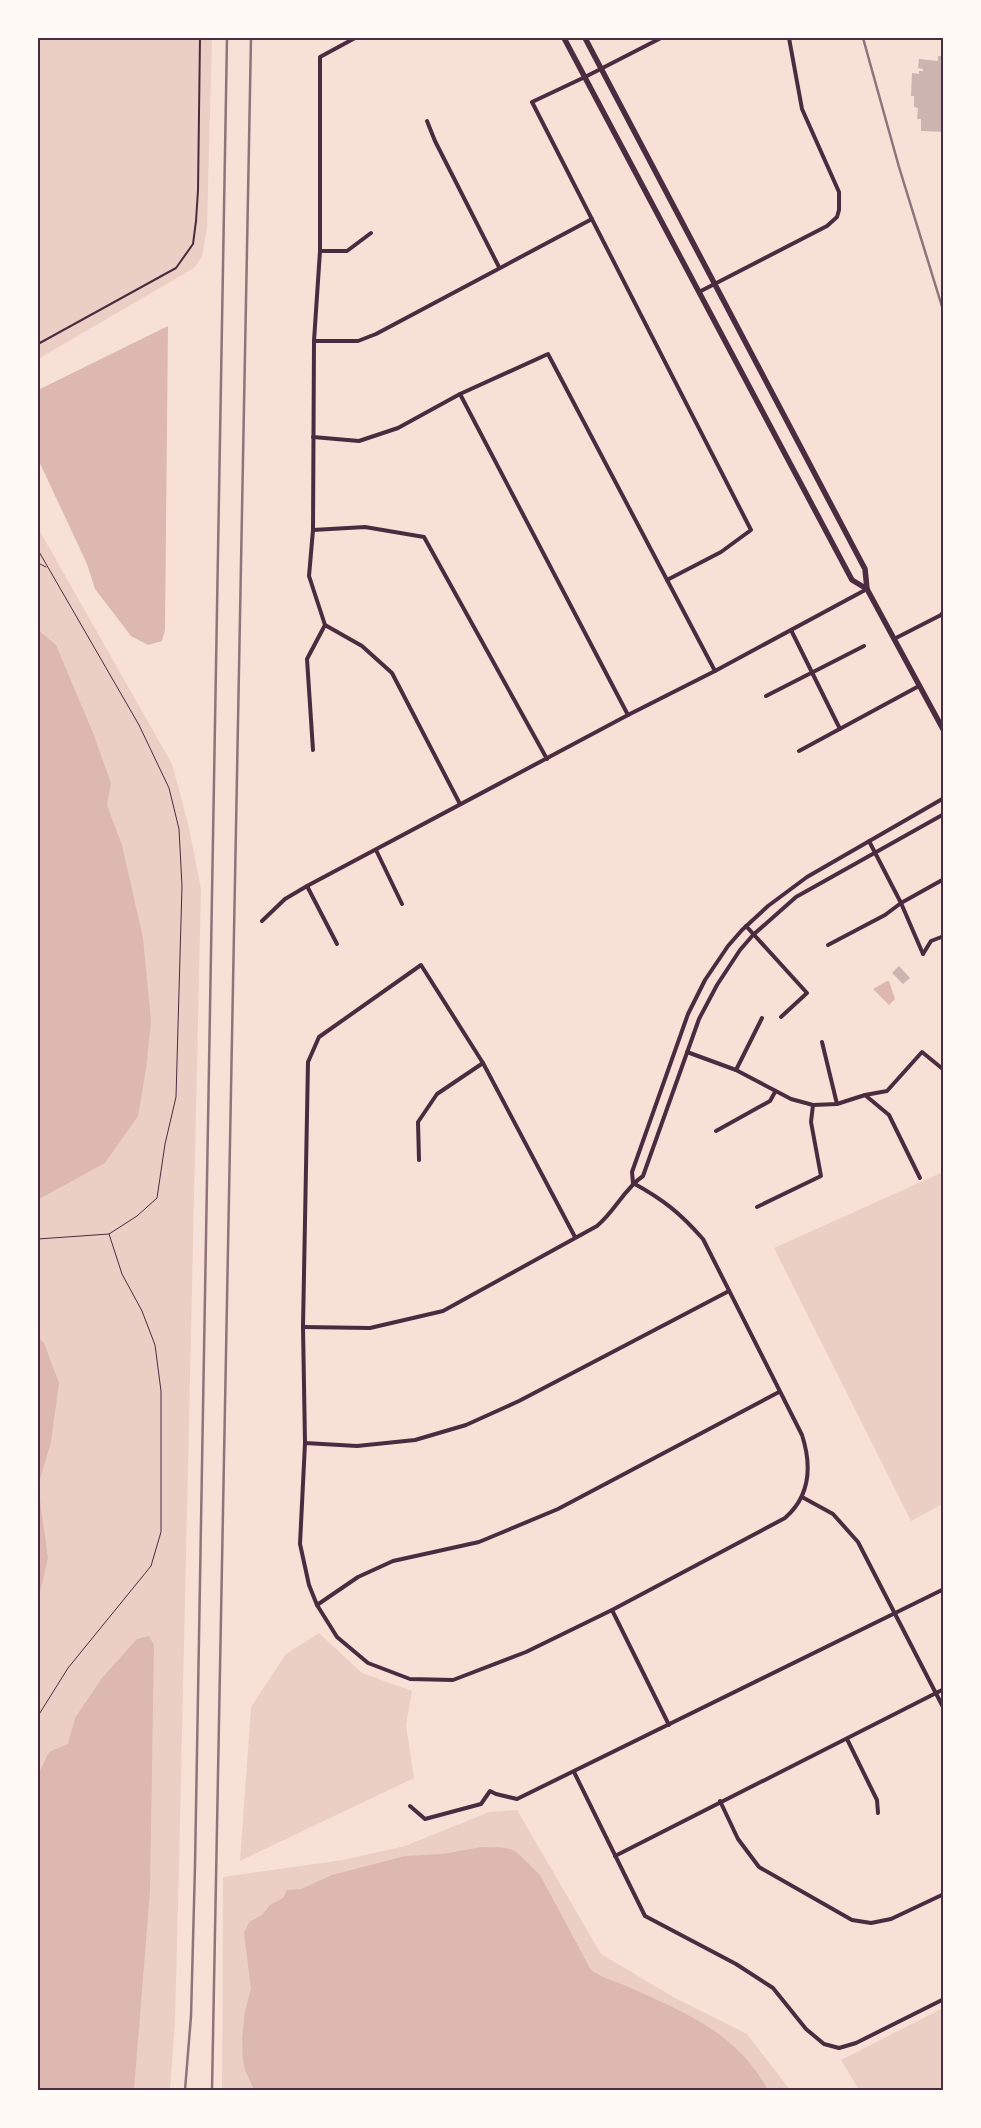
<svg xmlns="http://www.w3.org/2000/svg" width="981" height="2128" viewBox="0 0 981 2128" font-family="Roboto,sans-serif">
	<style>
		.green { fill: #ebcfc5 }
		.water { fill: #dcb8b0 }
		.building { fill: #ccb4b1 }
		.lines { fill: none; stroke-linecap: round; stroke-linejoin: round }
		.path { stroke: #4a2c40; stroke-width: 1 }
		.service { stroke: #4a2c40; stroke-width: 2 }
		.minor { stroke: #4a2c40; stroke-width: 4 }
		.secondary { stroke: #4a2c40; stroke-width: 5.5 }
		.rail { stroke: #8f747c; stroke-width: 2.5 }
		.neatline { fill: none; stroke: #4a2c40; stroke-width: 2 }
	</style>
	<rect width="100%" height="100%" fill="#f7e1d7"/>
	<g class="green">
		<polygon points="38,38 212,38 207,227 202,257 194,268 38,359"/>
		<polygon points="38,528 172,764 188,823 201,889 179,1867 175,2022 170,2090 38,2090"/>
		<polygon points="943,1172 943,1504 911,1521 774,1248"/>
		<polygon points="319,1633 362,1673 412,1691 406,1725 414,1778 240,1861 251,1707 286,1654"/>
		<polygon points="517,1810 601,1954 675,1998 747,2034 790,2090 222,2090 223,1877 343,1860 405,1846 489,1812"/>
		<polygon points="943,2008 943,2090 859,2090 841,2060"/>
	</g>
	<g class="water">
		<polygon points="168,326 165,630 162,641 148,645 131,636 95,589 87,564 38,459 38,390"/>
		<polygon points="38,630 56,645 93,733 111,783 107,805 122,845 143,938 151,1021 146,1069 138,1116 105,1163 41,1198 38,1197"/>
		<polygon points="887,981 889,981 895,999 889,1005 873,989"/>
		<polygon points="38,1337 44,1343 59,1383 51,1442 38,1486 48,1558 38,1601"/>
		<polygon points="149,1636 154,1645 150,1891 134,2090 38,2090 38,1775 49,1752 68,1744 75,1718 102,1678 137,1639"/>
		<path d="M481,1847c10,1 23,-1 32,3 6,3 21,19 27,25l51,95c12,9 28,12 42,19 56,25 104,45 135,101h-514l-9,-20 -2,-9 -1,-23 3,-27 6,-22 -7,-56 5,-11 13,-7 8,-10 13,-7 4,-8 14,-1 31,-14 73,-19 38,-2z"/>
	</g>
	<g class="building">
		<polygon points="938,56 944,56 944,132 921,131 921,119 917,119 918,108 914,107 914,96 911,96 912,73 919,74 919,71 923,71 923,69 918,68 919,59 938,61"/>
		<polygon points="899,966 910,978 903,984 892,973"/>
	</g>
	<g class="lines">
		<g class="path">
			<polyline points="38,550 139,725 169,788 179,829 182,886 176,1097 165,1144 157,1198 137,1216 109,1234 38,1239"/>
			<polyline points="38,563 46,567"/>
			<polyline points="38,1716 68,1668 151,1566 161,1532 161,1391 155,1345 142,1311 122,1274 109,1234"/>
		</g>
		<polyline class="service" points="38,344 176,268 193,244 196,221 198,190 200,38"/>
		<g class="minor">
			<polyline points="355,38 320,57 320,251 314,341 313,530 309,576 325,625 362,646 392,673 460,804"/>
			<polyline points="661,38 585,77 532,102 751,530 721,552 667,580"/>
			<polyline points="427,121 435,141 499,267"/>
			<polyline points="320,251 347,251 371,233"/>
			<polyline points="699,292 827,226 837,217 839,210 839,192 802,109 789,38"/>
			<polyline points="314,341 358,341 376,334 592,219"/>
			<polyline points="460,394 628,715"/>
			<polyline points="313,437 359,441 398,428 460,394 548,354 715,671"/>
			<polyline points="313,530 365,527 424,537 547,759"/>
			<polyline points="791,630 840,729"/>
			<polyline points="894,639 941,615 944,611"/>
			<polyline points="766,696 864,646"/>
			<polyline points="313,750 307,659 325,625"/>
			<polyline points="799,751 919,686"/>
			<polyline points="869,841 901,903 923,954"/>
			<polyline points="376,850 402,904"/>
			<polyline points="307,886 337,944"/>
			<polyline points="262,921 285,899 307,886 628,715 715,671 867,589"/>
			<polyline points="746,926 807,993 781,1017"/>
			<polyline points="828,945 885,915 901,903 944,879"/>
			<polyline points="923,954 931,941 944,936"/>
			<polyline points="822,1042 837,1104"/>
			<polyline points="687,1052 736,1070 791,1099 813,1105 837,1104 865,1095 887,1091 922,1052 944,1070"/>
			<polyline points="736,1070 762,1018"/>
			<polyline points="865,1095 889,1115 920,1178"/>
			<polyline points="716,1131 770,1101 775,1092"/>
			<polyline points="419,1160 418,1122 437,1094 483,1063"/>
			<polyline points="633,1183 632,1172 688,1014 705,980 728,946 742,930 768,906 807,877 944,798"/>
			<polyline points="757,1207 821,1176 811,1122 813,1105"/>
			<path d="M575,1237l-92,-174 -62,-98 -102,72 -11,25 -5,265 2,116 -5,101 9,41 8,20 20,32 31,26 42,16 43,1 73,-28 86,-42 173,-92c25,-22 27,-52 17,-83l-99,-196c-23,-26 -39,-39 -70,-56"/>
			<path d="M303,1327l67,1 73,-17 154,-85c19,-16 27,-37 46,-50l56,-157 18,-34 23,-35 13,-15 43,-38 148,-83"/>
			<polyline points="305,1443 357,1446 415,1440 466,1425 519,1401 729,1291"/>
			<polyline points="802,1497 833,1514 858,1542 944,1709"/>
			<polyline points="317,1605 358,1577 393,1561 479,1542 558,1509 779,1392"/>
			<polyline points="612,1610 669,1725"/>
			<polyline points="847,1739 877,1800 878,1813"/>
			<polyline points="574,1772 645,1916 736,1964 773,1988 806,2029 824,2044 839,2048 856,2043 944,1999"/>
			<polyline points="720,1801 738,1839 759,1867 852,1920 871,1923 891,1919 944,1894"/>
			<polyline points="410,1806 425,1819 481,1804 490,1791 496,1794 517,1799 944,1589"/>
			<polyline points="615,1856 944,1689"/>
		</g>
		<g class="secondary">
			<polyline points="564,38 852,580 867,589"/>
			<polyline points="585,38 865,569 867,589 944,731"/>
		</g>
		<g class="rail">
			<polyline points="863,38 899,167 944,313"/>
			<polyline points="185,2090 191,2016 195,1866 227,38"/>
			<polyline points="212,2090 251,38"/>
		</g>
	</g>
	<rect width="981" height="2128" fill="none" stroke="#fffaf5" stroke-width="78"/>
	<rect x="39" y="39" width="903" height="2050" class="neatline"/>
</svg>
